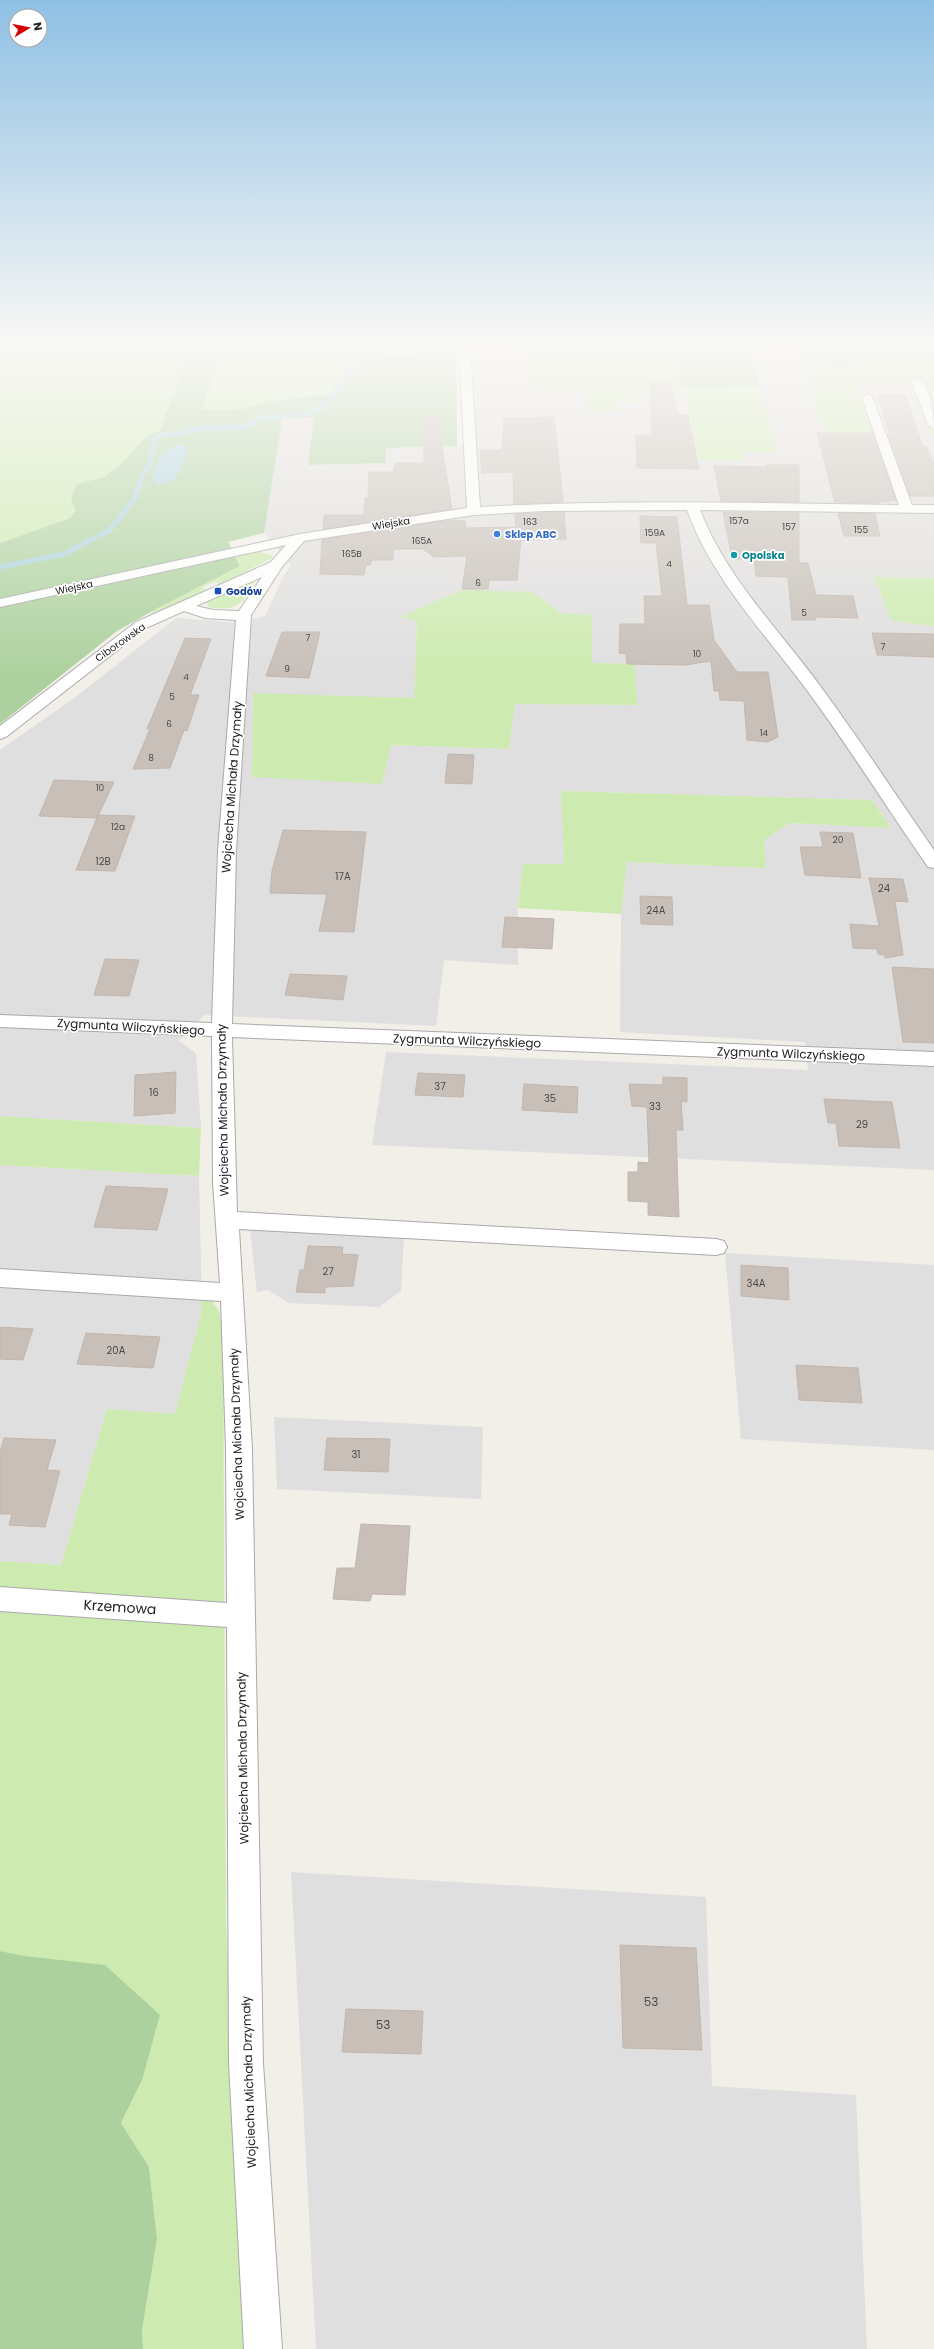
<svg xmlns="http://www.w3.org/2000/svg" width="934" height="2349" viewBox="0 0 934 2349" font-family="Poppins,sans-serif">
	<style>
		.residential { fill: #e0dfdf; fill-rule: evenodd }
		.grass { fill: #cdebb0 }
		.forest { fill: #add19e }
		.water { fill: #aad3df }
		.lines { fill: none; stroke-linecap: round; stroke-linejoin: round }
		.stream { stroke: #aad3df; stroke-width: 5 }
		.building { fill: #c7bfb8; stroke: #c4b6ab }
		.minor-casing { stroke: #a9a9a9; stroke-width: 2 }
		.minor { fill: #fff; fill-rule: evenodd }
		.shop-dot { fill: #3f7fe0; stroke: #fff; stroke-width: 1.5 }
		.culture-dot { fill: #0f9aa8; stroke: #fff; stroke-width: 1.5 }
		.transit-dot { fill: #1a4fb4; stroke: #fff; stroke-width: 1.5 }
		.labels { text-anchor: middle; stroke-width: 3.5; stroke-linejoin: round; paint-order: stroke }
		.far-number-label { font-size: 9px; fill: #4b4948 }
		.far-street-label { font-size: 10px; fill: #222; stroke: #fff }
		.far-shop-label { font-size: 10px; font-weight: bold; fill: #366cbe; stroke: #fff; text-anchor: start }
		.far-culture-label { font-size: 10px; font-weight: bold; fill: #0d838f; stroke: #fff; text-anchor: start }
		.far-transit-label { font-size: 10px; font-weight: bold; fill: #164399; stroke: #fff; text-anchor: start }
		.number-label { font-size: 10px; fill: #4b4948 }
		.street-label { font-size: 12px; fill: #222; stroke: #fff }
		.near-number-label { font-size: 12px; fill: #4b4948 }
		.near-street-label { font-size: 14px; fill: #222; stroke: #fff }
	</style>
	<rect width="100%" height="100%" fill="#f2efe9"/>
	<g class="residential">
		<path d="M472,348h54l6,41 54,-1 4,22 27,1 -1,-9 22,-9 48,1 11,66h47l-3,-7 35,-1 -27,-104h49l9,28 49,6 57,1 21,56v139l-60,-1 18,44 42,5v544l-562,-25 14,-93 422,18 -3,-28 -185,-10 1,-118 6,-52 139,6 -2,-28 26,-17 101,5 -19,-28 -311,-9 3,73h-41l-5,44v57l-74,-5 -8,66 -232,-11 -25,26 17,12 5,75 -201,-12v-366l77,-54 99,-78 55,4 34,-6 17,-37 9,-14 -27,-32 18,-114 32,-2 -6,48 78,-2v-15l86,-2zM533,592l28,21 31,2v48l45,42 -122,-1 -6,45 -118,-4 23,-47 3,-77 -16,-4z"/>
		<polygon points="0,1165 199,1176 202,1310 175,1414 107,1409 61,1565 0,1561"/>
		<polygon points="250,1229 404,1237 401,1291 379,1307 289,1303 268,1290 257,1292"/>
		<polygon points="725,1253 934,1265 934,1450 741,1439"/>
		<polygon points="274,1417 483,1427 481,1499 277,1489"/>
		<polygon points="291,1872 706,1897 712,2086 856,2095 867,2349 316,2349"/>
	</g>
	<g class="grass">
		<polygon points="0,348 190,348 160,430 145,437 121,464 104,477 77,484 76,510 70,518 0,543"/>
		<path d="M223,348h154c-15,16 -32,29 -47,46l-57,7 -30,8 -41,1z"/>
		<polygon points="526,348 749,348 777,452 741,453 744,461 697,460 686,394 639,393 641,402 616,402 617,411 590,411 586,388 532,389"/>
		<polygon points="798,348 934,348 934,439 913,383 856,382 874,433 824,432"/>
		<polygon points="256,551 272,555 273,558 220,584 215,582 202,587 207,590 153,613 150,612 240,566 235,555"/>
		<polygon points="874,577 934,578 934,626 892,621"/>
		<path d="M257,578c-13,23 -17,35 -48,29l-2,-3v-3z"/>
		<polygon points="462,590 533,592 561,613 592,615 592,663 635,664 637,705 515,704 509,749 391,745 382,784 252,777 253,693 414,698 417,621 400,617"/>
		<polygon points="561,791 872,800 891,828 790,823 764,840 766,868 627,862 621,914 518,908 523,864 564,864"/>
		<polygon points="0,1116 201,1128 199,1176 0,1165"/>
		<polygon points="201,1298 211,1300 219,1311 223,1332 226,1923 243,2349 143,2349 142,2330 157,2239 149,2167 121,2123 142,2080 24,1956 0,1951 0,1561 61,1565 107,1409 175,1414 202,1310"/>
	</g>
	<g class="forest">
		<path d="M190,348h33l-21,62 41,-1 30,-8 57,-7c15,-17 32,-30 47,-46h79l1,98 -71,2v15l-78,2 6,-48 -32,2 -18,114 -36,9 12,24 -84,43 -39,22 -117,93v-181l70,-25 6,-8 -5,-11 6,-15 27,-7 17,-13 24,-27 15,-7z"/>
		<polygon points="674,348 749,348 759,386 683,387"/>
		<polygon points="821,348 849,348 855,369 828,368"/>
		<polygon points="0,1951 24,1956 105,1965 160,2015 142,2080 121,2123 149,2167 157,2239 142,2330 143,2349 0,2349"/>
	</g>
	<path class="water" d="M176,445l12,1c-7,19 -7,36 -29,39l-6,-4c-1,-16 9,-30 23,-36z"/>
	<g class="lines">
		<polyline class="stream" points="0,567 64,554 110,530 135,498 142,475 150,463 154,440 160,435 179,434 201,428 245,427 262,418 309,414 318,410 330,399 359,357 446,348"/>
	</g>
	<g class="building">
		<polygon points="650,382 670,382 678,415 688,415 699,469 637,468 636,435 652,436"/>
		<polygon points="880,395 905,395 923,447 927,447 934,464 934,496 910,496 887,434 890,434 878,397 881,397"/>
		<polygon points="437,417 452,509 323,529 324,515 364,515 365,498 368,498 369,472 394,472 395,463 424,463 424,418"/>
		<polygon points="554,417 563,502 514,504 513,472 482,473 480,450 502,450 504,418"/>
		<polygon points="817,433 873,433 896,500 872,503 835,502"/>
		<polygon points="767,465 799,465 799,502 721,501 714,466 767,467"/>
		<polygon points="564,512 566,539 521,540 517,580 489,580 488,589 462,589 467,556 434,557 423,549 393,549 393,560 372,560 370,565 366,565 364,575 320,574 322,540 453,520 465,521 466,528 516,527 515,514"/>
		<polygon points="723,512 799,513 799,563 808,563 816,595 853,596 858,618 815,617 816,620 792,620 788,577 756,576 754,559 732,559"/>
		<polygon points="838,513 875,514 880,536 844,536"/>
		<polygon points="640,516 677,517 687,605 709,605 714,640 737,672 768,672 778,737 768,742 747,740 744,701 720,700 719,691 714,691 711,661 685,665 627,664 626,654 619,653 620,624 645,624 644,596 662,596 656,543 641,543"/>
		<polygon points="282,632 320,632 309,678 266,676"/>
		<polygon points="872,633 934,634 934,657 877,655"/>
		<polygon points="185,638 211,639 190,695 199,695 187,731 184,730 170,768 133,769 150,729 147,729"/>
		<polygon points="448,754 474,755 472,784 445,783"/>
		<polygon points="54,780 114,782 97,818 39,816"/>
		<polygon points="98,815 135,816 115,871 76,870"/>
		<polygon points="283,830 366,832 354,932 319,931 327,894 270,893 272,871"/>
		<polygon points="820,832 853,833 861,878 805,875 800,847 823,847"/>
		<polygon points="869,878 903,879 908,902 895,901 903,955 885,958 885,955 878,954 877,949 853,948 850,924 879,926"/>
		<polygon points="640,896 672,897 673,925 641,924"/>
		<polygon points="505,917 554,919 552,949 502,947"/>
		<polygon points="105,959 139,960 129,996 94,995"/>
		<polygon points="892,967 934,969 934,1043 903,1042"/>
		<polygon points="290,974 347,976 343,1000 285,995"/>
		<polygon points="176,1072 175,1113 134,1116 135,1075"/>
		<polygon points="418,1073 465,1075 463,1097 415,1095"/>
		<polygon points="663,1077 687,1078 687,1102 681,1101 683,1130 676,1130 679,1217 648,1215 648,1202 628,1201 628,1172 638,1172 638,1162 649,1163 647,1107 632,1106 629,1084 663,1085"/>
		<polygon points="524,1084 578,1087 577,1113 522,1110"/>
		<polygon points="824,1099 892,1102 900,1148 839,1146 836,1123 828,1123"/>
		<polygon points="106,1186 168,1189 157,1230 94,1227"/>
		<polygon points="308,1246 343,1247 342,1254 358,1255 353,1286 325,1287 325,1293 296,1292 300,1270 304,1270"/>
		<polygon points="741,1265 788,1268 789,1300 741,1296"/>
		<polygon points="0,1327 33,1329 23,1360 0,1359"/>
		<polygon points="86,1333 160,1337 153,1368 77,1364"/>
		<polygon points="796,1365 858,1368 862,1403 799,1400"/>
		<polygon points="4,1438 56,1440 47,1470 60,1471 45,1527 9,1525 12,1514 0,1514 0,1452"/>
		<polygon points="327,1438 390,1439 388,1472 324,1470"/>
		<polygon points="361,1524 410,1526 405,1595 372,1594 370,1601 333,1599 337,1568 355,1568"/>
		<polygon points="620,1945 696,1948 702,2050 623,2048"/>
		<polygon points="346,2009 423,2011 421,2054 342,2052"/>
	</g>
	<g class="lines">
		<defs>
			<g id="minor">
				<path d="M459,348h11l10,159c140,-8 279,-4 419,-2l-37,-107 6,-4 4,2 40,109h22v8l-234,-3c26,67 76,116 118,173 40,54 77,111 116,167v18l-6,-1c-41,-59 -79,-120 -122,-178 -43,-58 -94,-110 -119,-179l-142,1 -71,4 -170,26 -22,26 -31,48 -15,236 -4,173 702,28v14l-702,-29 5,175 479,27 8,2 3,6 -3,6 -8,2 -477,-26 13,220 11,614 19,286h-38l-15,-286 -2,-436 -227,-16v-24l227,16 -1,-154 -5,-148 -221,-14v-18l220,14 -7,-100 -1,-147 -212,-9v-12l212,8 6,-172 18,-231 -31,-2 -21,-7 -38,17 -140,109 -6,2v-13l136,-104 135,-60 15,-17 -286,62v-8l300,-65 167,-26zM262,577l-23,34 -26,-1 -17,-4z"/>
				<path d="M917,378c13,3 17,39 17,51l-6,-4 -17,-44z"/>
			</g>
		</defs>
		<use href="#minor" class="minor-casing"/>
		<use href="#minor" class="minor"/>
	</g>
	<linearGradient id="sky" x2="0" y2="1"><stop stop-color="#8fc0e4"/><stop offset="0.51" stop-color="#f9f8f5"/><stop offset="1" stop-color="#f9f8f5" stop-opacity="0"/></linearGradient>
	<rect width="934" height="677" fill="url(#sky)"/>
	<circle class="shop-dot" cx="497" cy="534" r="4"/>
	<circle class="culture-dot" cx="734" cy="555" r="4"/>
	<rect class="transit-dot" x="214" y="587" width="8" height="8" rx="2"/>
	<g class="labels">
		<g class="far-number-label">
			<text x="739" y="524">157a</text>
			<text x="530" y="525">163</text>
			<text x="789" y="530">157</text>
			<text x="861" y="533">155</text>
			<text x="655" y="536">159A</text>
			<text x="422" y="544">165A</text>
			<text x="352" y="557">165B</text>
			<text x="669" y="567">4</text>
			<text x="478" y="586">6</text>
			<text x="804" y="616">5</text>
			<text x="308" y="641">7</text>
			<text x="883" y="650">7</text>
			<text x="697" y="657">10</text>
			<text x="287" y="672">9</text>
			<text x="186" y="680">4</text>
			<text x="172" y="700">5</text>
			<text x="169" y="727">6</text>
			<text x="764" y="736">14</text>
			<text x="151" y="761">8</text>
			<text x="100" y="791">10</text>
			<text x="118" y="830">12a</text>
			<text x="838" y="843">20</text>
		</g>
		<g class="far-street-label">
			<text transform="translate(391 523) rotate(-9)" y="4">Wiejska</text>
			<text transform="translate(74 587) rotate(-12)" y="4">Wiejska</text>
			<text transform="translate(120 642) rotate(-35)" y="4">Ciborowska</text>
		</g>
		<g class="far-shop-label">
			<text x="505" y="538">Sklep ABC</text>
		</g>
		<g class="far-culture-label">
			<text x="742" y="559">Opolska</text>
		</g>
		<g class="far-transit-label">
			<text x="226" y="595">Godów</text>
		</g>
		<g class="number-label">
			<text x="103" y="865">12B</text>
			<text x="343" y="880">17A</text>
			<text x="884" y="892">24</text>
			<text x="656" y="914">24A</text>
			<text x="440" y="1090">37</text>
			<text x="154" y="1096">16</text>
			<text x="550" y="1102">35</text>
			<text x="655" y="1110">33</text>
			<text x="862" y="1128">29</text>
			<text x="328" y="1275">27</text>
			<text x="756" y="1287">34A</text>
			<text x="116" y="1354">20A</text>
			<text x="356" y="1458">31</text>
		</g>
		<g class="street-label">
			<text transform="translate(232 787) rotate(-86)" y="4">Wojciecha Michała Drzymały</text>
			<text transform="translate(131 1027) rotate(3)" y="4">Zygmunta Wilczyńskiego</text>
			<text transform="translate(467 1041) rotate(2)" y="4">Zygmunta Wilczyńskiego</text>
			<text transform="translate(791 1054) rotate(2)" y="4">Zygmunta Wilczyńskiego</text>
			<text transform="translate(223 1110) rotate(-91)" y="4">Wojciecha Michała Drzymały</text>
			<text transform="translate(237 1434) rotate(-92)" y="4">Wojciecha Michała Drzymały</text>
			<text transform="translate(243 1758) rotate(-91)" y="4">Wojciecha Michała Drzymały</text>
			<text transform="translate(249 2082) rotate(-92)" y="4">Wojciecha Michała Drzymały</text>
		</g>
		<g class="near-number-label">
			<text x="651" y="2006">53</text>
			<text x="383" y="2029">53</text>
		</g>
		<g class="near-street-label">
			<text transform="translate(120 1607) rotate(4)" y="5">Krzemowa</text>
		</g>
	</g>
	<g transform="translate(28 28) rotate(80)"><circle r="19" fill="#ffffff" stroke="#a7a7a7"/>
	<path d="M0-3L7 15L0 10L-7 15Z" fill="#d40000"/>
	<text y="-6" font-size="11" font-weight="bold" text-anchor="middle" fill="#222222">N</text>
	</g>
</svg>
